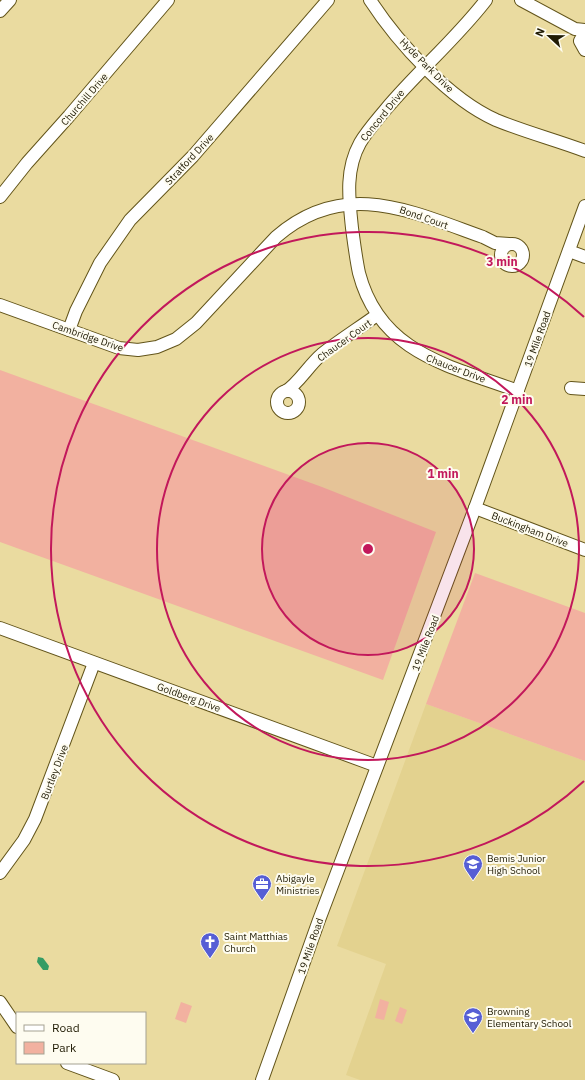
<svg xmlns="http://www.w3.org/2000/svg" width="585" height="1080" viewBox="0 0 585 1080" font-family="'IBM Plex Sans',sans-serif">
	<style>
		.built { fill: #e3d28f }
		.green { fill: #f2b1a0 }
		.water { fill: #359c64 }
		.lines { fill: none; stroke-linecap: round; stroke-linejoin: round }
		.minor-casing { stroke: #62541a; stroke-width: 14 }
		.minor { stroke: #fff; stroke-width: 12 }
		.ring { fill: none; stroke: #c2185b; stroke-width: 2 }
		.labels { text-anchor: middle; stroke-width: 4; stroke-linejoin: round; paint-order: stroke }
		.street-label { font-size: 10px; fill: #201b04; stroke: #fefcf0 }
		.poi-label { font-size: 10px; fill: #201b04; stroke: #fefcf0; text-anchor: start }
		.centre { fill: #c2185b; stroke: #fefcf0; stroke-width: 2 }
		.ring-label { font-size: 12px; text-anchor: middle; font-weight: bold; fill: #c2185b; stroke: #fefcf0; stroke-width: 4; stroke-linejoin: round; paint-order: stroke }
	</style>
	<rect width="100%" height="100%" fill="#eadba0"/>
	<polygon class="built" points="426,704 585,761 585,1080 360,1080 346,1075 386,964 337,946"/>
	<g class="green">
		<polygon points="0,370 322,487 436,532 383,680 0,542"/>
		<polygon points="475,573 585,613 585,761 426,704"/>
		<polygon points="380,999 389,1002 384,1020 375,1018"/>
		<polygon points="181,1002 192,1006 186,1023 175,1019"/>
		<polygon points="400,1007 407,1010 402,1024 395,1021"/>
	</g>
	<polygon class="water" points="38,957 43,958 49,966 48,970 43,970 37,962"/>
	<g class="lines">
		<defs>
			<g id="minor">
				<path d="M370,0c28,43 79,99 126,120 29,12 60,20 89,31"/>
				<path d="M486,0c-30,39 -68,71 -100,109 -9,11 -19,22 -26,34 -15,27 -11,56 -8,85 2,15 4,31 7,45 21,81 92,93 159,118"/>
				<polyline points="521,0 575,29 585,30"/>
				<polyline points="0,11 10,0"/>
				<polyline points="585,32 580,41 585,50"/>
				<polyline points="0,197 27,163 69,116 168,0"/>
				<circle cx="512" cy="255" r="11"/>
				<polyline points="569,251 585,257"/>
				<path d="M0,305l119,43 19,2 19,-3 19,-8 20,-16 80,-86c68,-59 134,-26 207,0l12,6 14,1"/>
				<polyline points="69,330 76,311 100,263 130,220 193,156 328,0"/>
				<polyline points="571,388 585,389"/>
				<path d="M286,391c12,-7 23,-26 36,-37 18,-14 37,-26 55,-39"/>
				<circle cx="288" cy="402" r="11"/>
				<polyline points="475,508 585,550"/>
				<polyline points="0,628 377,766"/>
				<polyline points="0,873 24,840 35,819 94,663"/>
				<polyline points="0,1002 17,1027"/>
				<polyline points="67,1063 113,1080"/>
				<polyline points="262,1080 319,920 475,508 585,206"/>
			</g>
		</defs>
		<use href="#minor" class="minor-casing"/>
		<use href="#minor" class="minor"/>
	</g>
	<circle cx="368" cy="549" r="106" fill="#c2185b" fill-opacity=".12"/>
	<g class="ring">
		<circle cx="368" cy="549" r="106"/>
		<circle cx="368" cy="549" r="211"/>
		<path d="M584 781A317 317 0 1 1 584 317"/>
	</g>
	<defs>
		<symbol id="school-pin" viewBox="-11 -11 22 30"><path d="M0 17L-7.5 6A9.5 9.5 0 1 1 7.5 6Z" fill="#565ed5" stroke="#fefcf0"/><path d="M0-5L7-2L0 1L-7-2ZM-4 1L0 2.5L4 1V4Q0 6-4 4Z" fill="#fff"/></symbol>
		<symbol id="office-pin" viewBox="-11 -11 22 30"><path d="M0 17L-7.5 6A9.5 9.5 0 1 1 7.5 6Z" fill="#565ed5" stroke="#fefcf0"/><path d="M-6-3h4V-5.5h4V-3h4V5H-6ZM-1-4.5V-3h2v-1.5ZM-6 0V1H6V0Z" fill="#fff"/></symbol>
		<symbol id="church-pin" viewBox="-11 -11 22 30"><path d="M0 17L-7.5 6A9.5 9.5 0 1 1 7.5 6Z" fill="#565ed5" stroke="#fefcf0"/><path d="M-1.2-6h2.4v3.5h3.3v2.4h-3.3V6h-2.4V-.1h-3.3v-2.4h3.3Z" fill="#fff"/></symbol>
	</defs>
	<g fill-rule="evenodd">
		<use href="#school-pin" x="462" y="853" width="22" height="30"/>
		<use href="#office-pin" x="251" y="873" width="22" height="30"/>
		<use href="#church-pin" x="199" y="931" width="22" height="30"/>
		<use href="#school-pin" x="462" y="1006" width="22" height="30"/>
	</g>
	<g class="labels">
		<g class="street-label">
			<text transform="translate(427 65) rotate(45)" y="4">Hyde Park Drive</text>
			<text transform="translate(84 99) rotate(-49)" y="4">Churchill Drive</text>
			<text transform="translate(382 115) rotate(-51)" y="4">Concord Drive</text>
			<text transform="translate(189 159) rotate(-47)" y="4">Stratford Drive</text>
			<text transform="translate(424 217) rotate(19)" y="4">Bond Court</text>
			<text transform="translate(88 336) rotate(19)" y="4">Cambridge Drive</text>
			<text transform="translate(537 339) rotate(-70)" y="4">19 Mile Road</text>
			<text transform="translate(344 340) rotate(-36)" y="4">Chaucer Court</text>
			<text transform="translate(456 368) rotate(21)" y="4">Chaucer Drive</text>
			<text transform="translate(530 529) rotate(21)" y="4">Buckingham Drive</text>
			<text transform="translate(425 643) rotate(-69)" y="4">19 Mile Road</text>
			<text transform="translate(189 697) rotate(20)" y="4">Goldberg Drive</text>
			<text transform="translate(54 772) rotate(-69)" y="4">Burtley Drive</text>
			<text transform="translate(310 946) rotate(-71)" y="4">19 Mile Road</text>
		</g>
		<g class="poi-label">
			<text x="487" y="862">Bemis Junior<tspan x="487" dy="12">High School</tspan></text>
			<text x="276" y="882">Abigayle<tspan x="276" dy="12">Ministries</tspan></text>
			<text x="224" y="940">Saint Matthias<tspan x="224" dy="12">Church</tspan></text>
			<text x="487" y="1015">Browning<tspan x="487" dy="12">Elementary School</tspan></text>
		</g>
	</g>
	<circle cx="368" cy="549" r="6" class="centre"/>
	<g class="ring-label">
		<text x="502" y="266">3 min</text>
		<text x="517" y="404">2 min</text>
		<text x="443" y="478">1 min</text>
	</g>
	<rect x="16" y="1012" width="130" height="52" fill="#fefcf0" stroke="#a5a292"/>
	<rect x="24" y="1025" width="20" height="6" fill="#ffffff" stroke="#a5a292"/>
	<text x="52" y="1032" font-size="12" fill="#201b04">Road</text>
	<rect x="24" y="1042" width="20" height="12" fill="#f2b1a0" stroke="#a5a292"/>
	<text x="52" y="1052" font-size="12" fill="#201b04">Park</text>
	<g transform="translate(549 36) rotate(292)" stroke="#fefcf0" stroke-width="3" paint-order="stroke">
	<path d="M0-3L7 15L0 10L-7 15Z" fill="#201b04"/>
	<text y="-6" font-size="11" font-weight="bold" text-anchor="middle" fill="#201b04">N</text>
	</g>
</svg>
